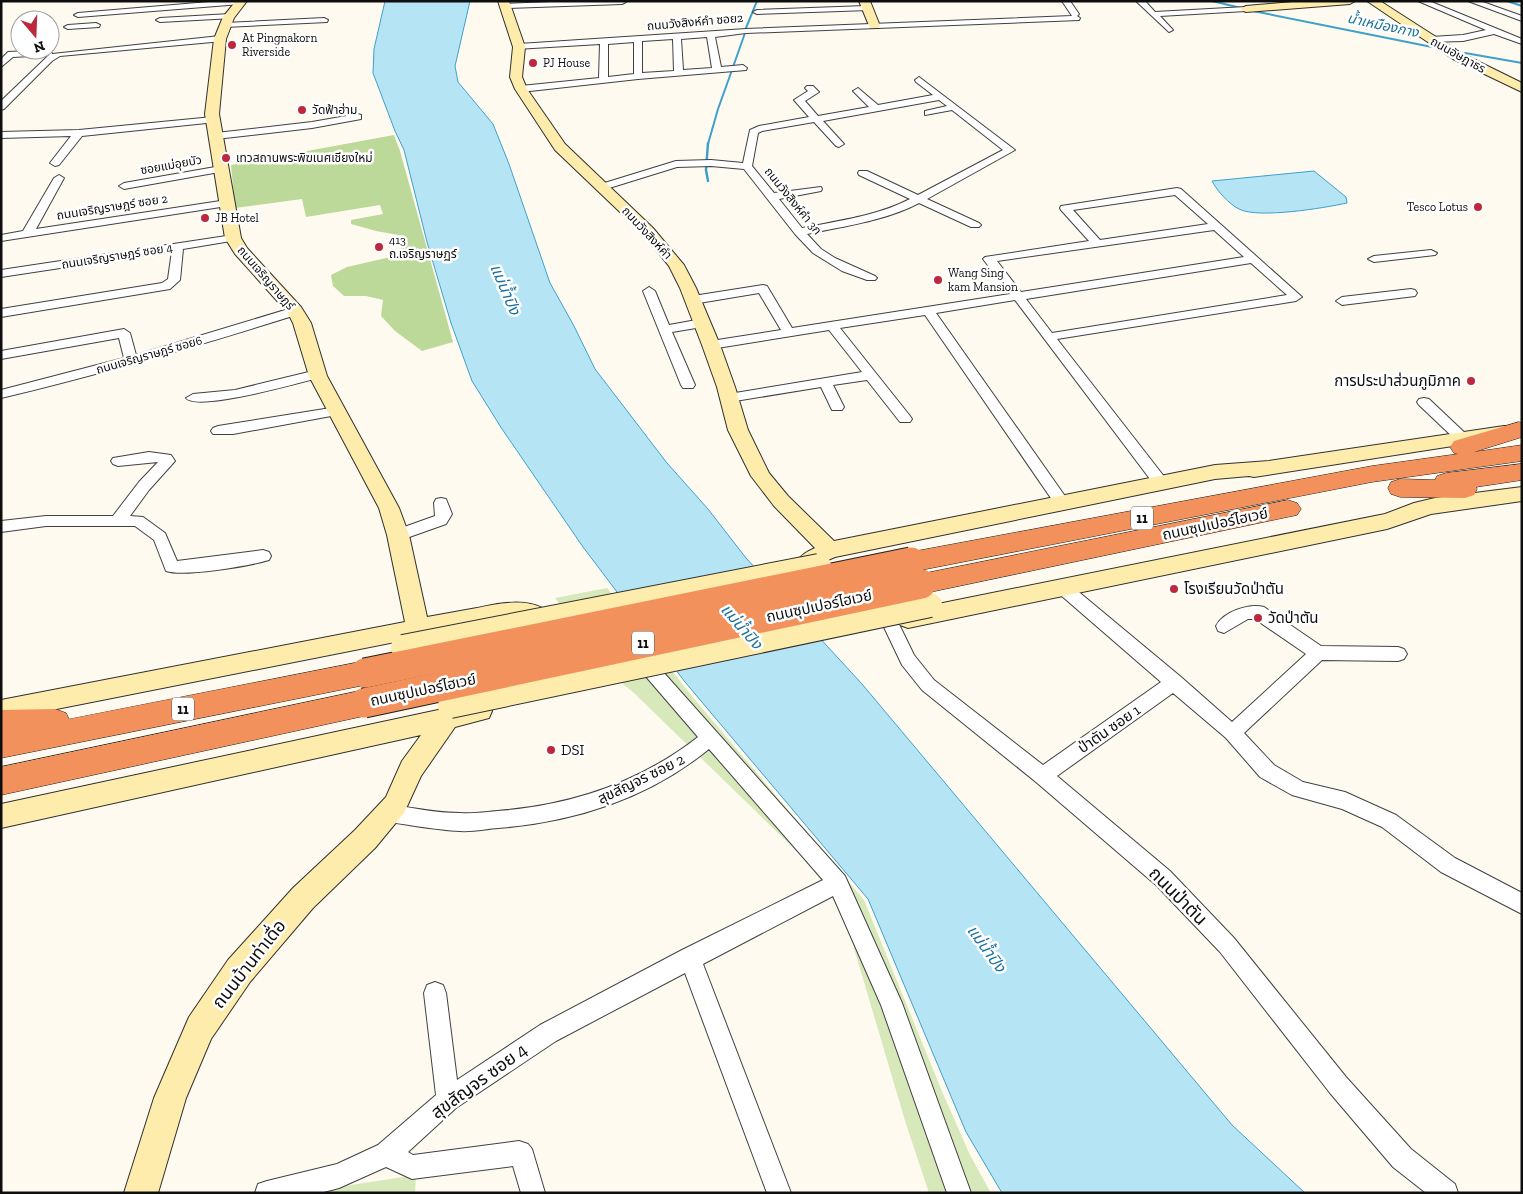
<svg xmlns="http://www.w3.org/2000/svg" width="1523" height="1194" viewBox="0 0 1523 1194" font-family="'Zilla Slab','Noto Sans Thai',serif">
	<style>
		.green { fill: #d7e9ba }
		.forest { fill: #bcd999 }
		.water { fill: #b5e4f5; stroke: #3ea1cb }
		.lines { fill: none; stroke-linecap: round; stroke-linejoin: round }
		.stream-far1 { stroke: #3ea1cb; stroke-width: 2 }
		.stream { stroke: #3ea1cb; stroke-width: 2.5 }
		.street-casing { stroke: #414141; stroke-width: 2 }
		.secondary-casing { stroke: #303030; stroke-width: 2 }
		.highway-casing { stroke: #1f1f1f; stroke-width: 1 }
		.street { fill: #fff; fill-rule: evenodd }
		.secondary { fill: #fdecac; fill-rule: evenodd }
		.highway { fill: #f2915b; fill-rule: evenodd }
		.secondary-bridge-casing { stroke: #303030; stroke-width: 26; stroke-linecap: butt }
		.highway-bridge-casing { stroke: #1f1f1f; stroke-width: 31; stroke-linecap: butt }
		.secondary-bridge { stroke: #fdecac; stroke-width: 24 }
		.highway-bridge { stroke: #f2915b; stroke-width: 29 }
		.poi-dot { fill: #bc283e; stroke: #fff; stroke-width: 2 }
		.labels { text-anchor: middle; stroke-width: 5; stroke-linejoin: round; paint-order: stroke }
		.far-street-label { font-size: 12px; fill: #0e0e0e; stroke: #fff }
		.far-poi-label { font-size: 12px; fill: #0e0e0e; stroke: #fff; text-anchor: start }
		.far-water-label { font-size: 14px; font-style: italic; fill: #19719e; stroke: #fff }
		.shield { fill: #fff; stroke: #565656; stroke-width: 1 }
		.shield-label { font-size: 14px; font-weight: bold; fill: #0e0e0e }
		.poi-label { font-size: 15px; fill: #0e0e0e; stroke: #fff; text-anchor: start }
		.street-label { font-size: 15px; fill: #0e0e0e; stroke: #fff }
		.water-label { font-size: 16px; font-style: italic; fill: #19719e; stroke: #fff }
		.near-street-label { font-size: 18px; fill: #0e0e0e; stroke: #fff }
	</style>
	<rect width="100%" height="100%" fill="#fffaf0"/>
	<g class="green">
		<polygon points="607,588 691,695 864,900 941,1089 970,1155 991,1193 929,1193 906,1124 845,918 813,867 634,693 606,670 555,598"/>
		<polygon points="416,1175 415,1193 299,1193"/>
	</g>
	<polygon class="forest" points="394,135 400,151 453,342 422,351 395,331 381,316 383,300 366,296 344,296 333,286 331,275 347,267 399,255 404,236 376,231 351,224 351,220 383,214 380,205 306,217 302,199 235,208 231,165"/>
	<g class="water">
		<polygon points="385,1 470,1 455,66 458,82 493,124 509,164 550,283 574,326 595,369 667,463 708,509 746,558 862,684 1232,1125 1305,1193 1002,1193 966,1132 868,899 685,682 583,547 502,429 472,381 451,323 427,242 404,150 395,131 373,73 374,49"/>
		<path d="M1314,171l32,26 1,6c-23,5 -89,16 -108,6 -10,-5 -22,-18 -27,-28z"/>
	</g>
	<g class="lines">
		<g class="stream-far1">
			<polyline points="1212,1 1241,8"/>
			<polyline points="1507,1 1522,6"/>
			<polyline points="1253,11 1432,47"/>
			<polyline points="746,28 757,1"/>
			<polyline points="1465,53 1522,63"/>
			<polyline points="733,67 745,33"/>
			<polyline points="708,144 718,109 732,70"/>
		</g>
		<polyline class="stream" points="708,181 706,170 708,143"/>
		<defs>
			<g id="street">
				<polygon points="221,1 245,2 241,4 78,17 74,15 78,13"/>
				<polygon points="575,1 626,2 622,4 505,8 501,6 505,4"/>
				<path d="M1062,1h8l9,13 -2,2 3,2 -1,2 -333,13 -31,4 6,30 22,-2 4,3 -1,2 -108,9 -117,13 -5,-3 5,-3 78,-8 1,-34 -84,5 -1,-2 4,-3 227,-15 326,-13zM707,37l5,31 -29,2 -2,-31zM673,39l1,32 -32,2v-32zM634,42v32l-26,3v-33z"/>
				<polygon points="1136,1 1145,1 1155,12 1246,7 1250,9 1246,11 1160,16 1173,30 1169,32"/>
				<polygon points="1418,1 1429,1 1522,39 1522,44 1494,34 1463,41 1428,42 1428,38 1431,37 1463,35 1486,30"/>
				<polygon points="1468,1 1480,1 1522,16 1522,21"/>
				<polygon points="866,6 869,6 869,10 757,14 753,12 757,10"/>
				<polygon points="230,14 234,16 233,18 160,22 156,20 160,18"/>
				<polygon points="324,18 328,20 327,22 225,27 221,25 225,23"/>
				<polygon points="96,23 100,25 99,27 68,29 64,27 68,25"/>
				<polygon points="220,36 224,39 223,41 60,56 52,61 4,109 1,110 1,101 49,55 13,57 1,67 1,59 8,52 48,50 51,51 52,54"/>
				<path d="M919,77l96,73 -88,49 52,24 2,2 -2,2h-8l-52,-24c-34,18 -75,23 -112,31l14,15 14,9 40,18 2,2 -2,2h-8l-25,-9 -29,-18 -18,-19 -51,-65 -33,-3 -34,1 -71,22h-8l-1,-2 1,-2 78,-24 35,-1 32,3 7,-33 9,-4 50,-9 -15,-17 14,-9 -3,-3 2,-2h6l6,6 -14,9 13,15 51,-9 -16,-16 5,-3 20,17 55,-10 -17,-13 -1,-2zM939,100l8,6 -22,5v4l27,-5 51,40 -85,45 -51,-24h-8l-1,2 1,2 51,24c-33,17 -72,22 -108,29l-23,-29 42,-8 1,-2 -1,-2 -47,6 -22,-27 6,-33 4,-2 52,-9 22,24 3,1 5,-3 -21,-23z"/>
				<polygon points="358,114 361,115 361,119 312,128 216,139 211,136 216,133 312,122"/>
				<polygon points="213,117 218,120 216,122 82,136 59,165 55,166 50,163 71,136 1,138 1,132 79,130"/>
				<polygon points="221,166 225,167 225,171 124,189 119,186 124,183"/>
				<polygon points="59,175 64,178 36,229 227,200 232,203 227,206 1,241 1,235 23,231 54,178"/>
				<path d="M1177,188l4,1 121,108 -6,4 -239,38 109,140 2,4 -2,4h-10l-141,-187 -79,13 131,186 2,4 -2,4 -5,1 -5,-1 -132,-192 -85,13 70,88 2,3 -2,3h-10l-33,-42 -34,5 11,22 -2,3h-10l-11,-23 -92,15 -5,-1 -2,-3 7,-4 133,-22 -33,-42 -118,19 -4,-1 -2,-3 2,-3 4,-1 70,-11 -22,-37 -66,11 -6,-4 6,-4 70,-11 4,1 25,42 218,-34 -27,-35 2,-2 104,-16 -28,-31 -1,-2 1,-2zM1175,195l33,29 -108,16 -27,-30zM1214,230l30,27 -223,35 -24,-31zM1251,263l36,32 -235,38 -26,-34z"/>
				<polygon points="233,235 239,238 237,240 183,249 180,280 170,289 1,317 1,309 162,283 168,279 172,251 1,277 1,270"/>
				<polygon points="1431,250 1437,253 1435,255 1374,262 1368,259 1374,256"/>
				<polygon points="649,287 655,291 669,325 702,319 708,323 702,327 672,332 695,385 693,388 683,388 681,385 643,291"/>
				<polygon points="1411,289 1415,290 1417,293 1415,296 1342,305 1336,301 1342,297"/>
				<path d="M295,307l6,4 -2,3c-98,31 -197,60 -298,84v-8l123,-32 -5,-20 -118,21v-8l123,-22 6,4 6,22z"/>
				<path d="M317,370l7,4 -2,3c-20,5 -125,35 -136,21l7,-4 42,-4z"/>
				<polygon points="1424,398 1429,399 1466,434 1468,437 1466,440 1456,440 1419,405 1417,402 1419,399"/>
				<polygon points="337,407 342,408 344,411 342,414 233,434 213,434 211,431 213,428 218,426"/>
				<path d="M149,452l22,3 4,6 -26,29 -19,26 13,1 22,16 12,28 86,-11 6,2 2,4 -2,4c-20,6 -85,17 -103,11l-12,-31 -19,-14h-89l-45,6v-11l45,-5h67l26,-34 19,-20 -40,4 -5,-2 -2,-3 2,-3z"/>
				<polygon points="441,498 446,499 452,514 446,524 398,541 393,539 390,535 393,531 435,516 434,503 436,499"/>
				<path d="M1062,581l6,2 113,94 51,45 74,-68 -51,-35h-7l-24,14 -6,-2 -2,-5c7,-14 33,-23 48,-19l57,39 77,1 6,2 3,5 -3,5 -6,2 -76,-1 -78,73 30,32 29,17 42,10 51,23 59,43 67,35v21l-81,-42 -59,-45 -40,-18 -50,-14 -32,-18 -34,-39 -53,-45 -116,83 113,95 64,67 112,139 65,72 44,35 3,9h-32l-33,-26 -63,-74 -110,-141 -64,-67 -120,-103 -114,-92 -20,-25 -20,-42 2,-5 6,-2 6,2 18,37 20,25 109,85 118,-83 -105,-91 -2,-4 2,-4z"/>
				<path d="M642,653l6,2 197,221 57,127 69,190h-24l-66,-188 -48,-109 -130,68 88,229h-24l-82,-220 -129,68 -100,67 -48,44 5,3 106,-14 9,3 4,5 13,44h-24l-8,-27 -101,13 -26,-12 -47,21 -19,5h-65l3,-9 9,-3 70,-17 41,-19 58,-50 -12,-102 3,-8 8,-3 8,3 3,8 11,87 83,-55 142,-75 141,-70 -114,-131c-60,49 -134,73 -211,79 -13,1 -25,4 -38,3 -24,-1 -48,-6 -72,-9l-7,-3 -3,-6 3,-6 7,-3c24,4 48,9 72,9 12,1 25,-1 38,-2 74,-6 141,-28 200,-74l-62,-72 -3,-5 3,-5z"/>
			</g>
			<g id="secondary">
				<path d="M236,1h11l-13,17 -8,21 -7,75 22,124 6,10 54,59 10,16 16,53 72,132 10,27 18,82c17,-3 33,-6 50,-9 30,-6 66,-14 84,19l-4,6c-18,6 -16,-5 -29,-12 -5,-2 -11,-2 -17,-2l-510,101v-20l404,-78 -18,-87 -8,-27 -70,-132 -16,-53 -5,-10 -53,-59 -10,-16 -20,-124 9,-75 9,-22z"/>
				<path d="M498,1h11l16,46 -3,30 5,12 38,55 88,84 31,37 12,23 24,57 15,42 13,43 21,43 19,23 46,45 381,-76 54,-4 235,-35 7,2 3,4 -3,4 -7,2 -250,39 -5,-1 -34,3 -380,78 -16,7 3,11 -3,6 -8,2 -8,-2c-10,-19 -6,-25 12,-33l-41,-42 -23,-30 -23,-46 -11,-43 -15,-42 -22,-57 -11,-22 -26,-32 -88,-84 -40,-61 -5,-12 3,-30z"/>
				<polygon points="859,1 870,1 880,26 878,28 870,28"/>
				<polygon points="1304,1 1355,1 1350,4 1246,12 1240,9 1246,6"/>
				<polygon points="1367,1 1380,1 1461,53 1522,83 1522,92 1453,59"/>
				<polygon points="1522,487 1522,501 1431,514 1387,529 908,628 900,625 897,619 900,613 908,610 1385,514 1414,503 1435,498"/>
				<polygon points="480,701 489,704 492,711 489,718 455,727 421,776 404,813 375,848 313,908 250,982 211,1039 186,1098 158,1193 124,1193 154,1098 189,1017 228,960 293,888 355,830 386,797 402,761 421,735 1,828 1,804"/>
			</g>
			<g id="highway">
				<polygon points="1519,422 1522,423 1522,437 1474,452 1522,445 1522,461 1372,482 911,572 902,569 898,562 902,555 911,552 1372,466 1458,454 1454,453 1450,447 1454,441"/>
				<polygon points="1522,464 1522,480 1476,487 1477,489 1474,495 1465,498 1400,497 1391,494 1388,488 1391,482 1400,479 1435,480 1437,476 1446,473"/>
				<polygon points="1288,500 1297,503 1301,509 1297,515 921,594 911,591 907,584 911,577 921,574"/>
				<polygon points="365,661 375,665 380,673 375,681 365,685 1,758 1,710 55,709 66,713 69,719"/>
				<polygon points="364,690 375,694 379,703 375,712 364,716 1,795 1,767"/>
			</g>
		</defs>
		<use href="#street" class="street-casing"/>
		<use href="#secondary" class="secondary-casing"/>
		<use href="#highway" class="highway-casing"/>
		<use href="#street" class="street"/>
		<use href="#secondary" class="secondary"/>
		<use href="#highway" class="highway"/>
		<defs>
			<g id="secondary-bridge">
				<polyline points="403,647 819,566"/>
				<polyline points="450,706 930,605"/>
			</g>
			<g id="highway-bridge">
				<polyline points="365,673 911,562"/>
				<polyline points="364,703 921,584"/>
			</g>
		</defs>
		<use href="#secondary-bridge" class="secondary-bridge-casing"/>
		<use href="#highway-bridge" class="highway-bridge-casing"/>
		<use href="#secondary-bridge" class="secondary-bridge"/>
		<use href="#highway-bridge" class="highway-bridge"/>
	</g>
	<g class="poi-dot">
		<circle cx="232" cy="45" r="5"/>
		<circle cx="533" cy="63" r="5"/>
		<circle cx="302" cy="110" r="5"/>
		<circle cx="226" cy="158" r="5"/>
		<circle cx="1478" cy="207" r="5"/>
		<circle cx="205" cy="218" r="5"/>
		<circle cx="379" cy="247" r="5"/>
		<circle cx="938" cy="280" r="5"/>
		<circle cx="1471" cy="381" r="5"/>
		<circle cx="1174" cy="589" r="5"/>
		<circle cx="1258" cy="618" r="5"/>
		<circle cx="551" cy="750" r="5"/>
	</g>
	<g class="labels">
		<g class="far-street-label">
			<text transform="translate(695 22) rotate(-5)" y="4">ถนนวังสิงห์คำ ซอย2</text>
			<text transform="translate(1458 55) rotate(29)" y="4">ถนนอัษฎาธร</text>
			<text transform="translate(171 165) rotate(-10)" y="4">ซอยแม่อุยบัว</text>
			<text transform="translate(793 201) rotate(51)" y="4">ถนนวังสิงห์คำ 3ก</text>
			<text transform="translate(112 207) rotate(-9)" y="4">ถนนเจริญราษฎร์ ซอย 2</text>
			<text transform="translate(647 233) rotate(47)" y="4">ถนนวังสิงห์คำ</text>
			<text transform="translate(117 256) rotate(-9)" y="4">ถนนเจริญราษฎร์ ซอย 4</text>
			<text transform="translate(266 278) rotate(49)" y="4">ถนนเจริญราษฎร์</text>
			<text transform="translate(149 355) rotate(-16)" y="4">ถนนเจริญราษฎร์ ซอย6</text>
		</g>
		<g class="far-poi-label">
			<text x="242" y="42">At Pingnakorn<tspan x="242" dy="14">Riverside</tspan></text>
			<text x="543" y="67">PJ House</text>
			<text x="312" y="114">วัดฟ้าฮ่าม</text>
			<text x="236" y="162">เทวสถานพระพิฆเนศเชียงใหม่</text>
			<text x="1468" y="211" text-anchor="end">Tesco Lotus</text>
			<text x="215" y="222">JB Hotel</text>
			<text x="389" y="244">413<tspan x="389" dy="14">ถ.เจริญราษฏร์</tspan></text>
			<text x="948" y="277">Wang Sing<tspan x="948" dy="14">kam Mansion</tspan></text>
		</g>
		<g class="far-water-label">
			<text transform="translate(1383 25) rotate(12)" y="5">น้ำเหมืองกาง</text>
		</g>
		<g class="shield">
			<rect x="1131" y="506.5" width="22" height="23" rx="4"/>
			<rect x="632" y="631.5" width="22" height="23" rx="4"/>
			<rect x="172" y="697.5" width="22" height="23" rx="4"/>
		</g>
		<g class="shield-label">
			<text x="1142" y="523">11</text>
			<text x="643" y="648">11</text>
			<text x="183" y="714">11</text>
		</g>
		<g class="poi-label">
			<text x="1461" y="386" text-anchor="end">การประปาส่วนภูมิภาค</text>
			<text x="1184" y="594">โรงเรียนวัดป่าตัน</text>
			<text x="1268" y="623">วัดป่าตัน</text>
			<text x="561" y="755">DSI</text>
		</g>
		<g class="street-label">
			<text transform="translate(1215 524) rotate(-12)" y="5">ถนนซุปเปอร์ไฮเวย์</text>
			<text transform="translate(819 606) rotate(-12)" y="5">ถนนซุปเปอร์ไฮเวย์</text>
			<text transform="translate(423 690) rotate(-12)" y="5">ถนนซุปเปอร์ไฮเวย์</text>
			<text transform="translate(1109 729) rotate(-35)" y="5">ป่าตัน ซอย 1</text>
			<text transform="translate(641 779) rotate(-26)" y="5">สุขสัญจร ซอย 2</text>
		</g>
		<g class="water-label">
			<text transform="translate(506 289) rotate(67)" y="6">แม่น้ำปิง</text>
			<text transform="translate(742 626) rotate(49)" y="6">แม่น้ำปิง</text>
			<text transform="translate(987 948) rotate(54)" y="6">แม่น้ำปิง</text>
		</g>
		<g class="near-street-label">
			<text transform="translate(1178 896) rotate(45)" y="6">ถนนป่าตัน</text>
			<text transform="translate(249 964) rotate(-52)" y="6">ถนนบ้านท่าเดื่อ</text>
			<text transform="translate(479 1081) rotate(-36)" y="6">สุขสัญจร ซอย 4</text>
		</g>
	</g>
	<rect width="1523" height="1194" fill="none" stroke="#0e0e0e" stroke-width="5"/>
	<g transform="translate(35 35) rotate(161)"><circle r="24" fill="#ffffff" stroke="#9f9f9f"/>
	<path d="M0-4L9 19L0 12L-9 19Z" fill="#bc283e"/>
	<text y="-8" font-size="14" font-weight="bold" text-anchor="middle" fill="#0e0e0e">N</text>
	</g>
</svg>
